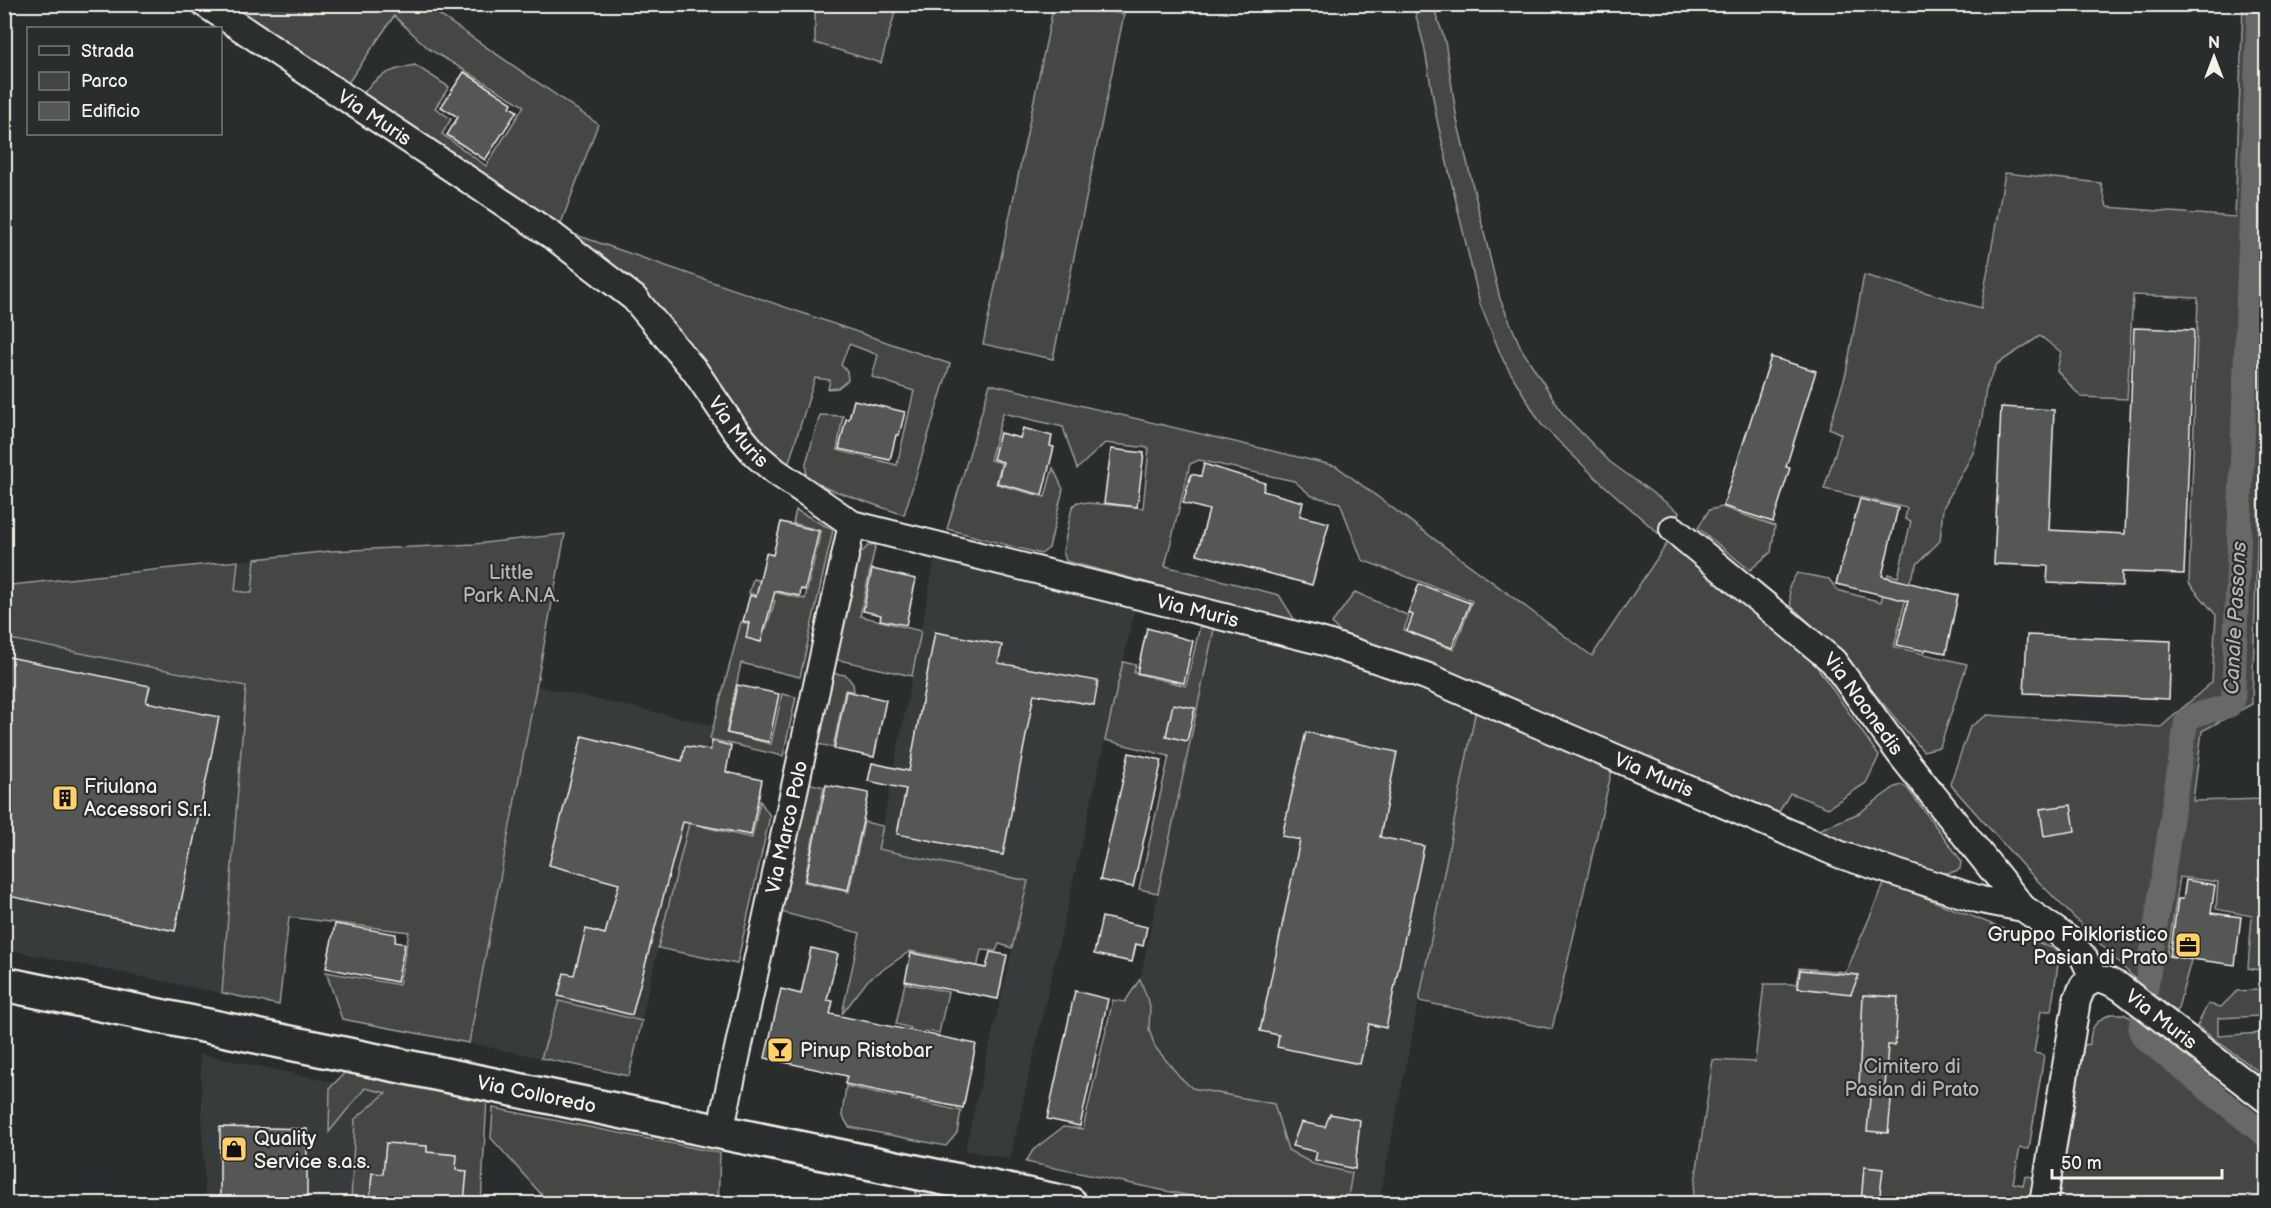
<svg xmlns="http://www.w3.org/2000/svg" width="2271" height="1208" viewBox="0 0 2271 1208" font-family="'Balsamiq Sans',sans-serif">
	<style>
		.built { fill: #373a3a }
		.green { fill: #444645; stroke: #9c9c96; stroke-width: 1.5; fill-rule: evenodd }
		.lines { fill: none; stroke-linecap: round; stroke-linejoin: round }
		.canal { stroke: #676866; stroke-width: 24 }
		.building { fill: #555756; stroke: #f4f1e8; stroke-width: 1.5 }
		.minor-casing { stroke: #f4f1e8; stroke-width: 30 }
		.secondary-casing { stroke: #f4f1e8; stroke-width: 38 }
		.minor { stroke: #2a2d2e; stroke-width: 26 }
		.secondary { stroke: #2a2d2e; stroke-width: 33 }
		.labels { text-anchor: middle; stroke-width: 4.5; stroke-linejoin: round; paint-order: stroke }
		.street-label { font-size: 20px; fill: #f4f1e8; stroke: #2a2d2e }
		.park-label { font-size: 20px; fill: #b6b5af; stroke: #2a2d2e }
		.poi-label { font-size: 20px; fill: #f4f1e8; stroke: #2a2d2e; text-anchor: start }
		.water-label { font-size: 21px; font-style: italic; fill: #b5b3ae; stroke: #2a2d2e }
	</style>
	<rect width="100%" height="100%" fill="#2a2d2e"/>
	<filter id="ink" filterUnits="userSpaceOnUse"><feTurbulence type="fractalNoise" baseFrequency=".0167" numOctaves="2"/><feDisplacementMap in="SourceGraphic" scale="12" xChannelSelector="R" yChannelSelector="G"/><feConvolveMatrix kernelMatrix="1 2 1 2 8 2 1 2 1" color-interpolation-filters="sRGB"/></filter>
	<g filter="url(#ink)">
		<g class="built">
			<polygon points="331,551 279,1005 5,949 5,583 11,585"/>
			<polygon points="935,558 1135,609 1010,1159 965,1150 1028,881 878,849"/>
			<polygon points="1214,629 1325,655 1476,709 1379,1203 1224,1203 1098,1177"/>
			<polygon points="536,686 713,725 658,948 629,1076 469,1043"/>
			<polygon points="200,1054 486,1114 481,1203 205,1203"/>
		</g>
		<g class="green">
			<polygon points="1054,4 1074,5 1124,14 1053,359 983,344"/>
			<path d="M226,5h199l173,119 -39,105 391,135 -46,151 -98,-34v-18l14,-48 23,1 -6,34 60,15 17,-74 -42,-14 6,-22 -29,-11 -8,21 6,6 1,9 -10,8 -10,1 2,-9 -15,-2 -26,84 -9,5 -121,-153 -298,-218c16,-21 28,-26 54,-31l34,22 -14,21 16,11 -9,15 44,32 38,-60 -95,-57 -35,-33 -48,70z"/>
			<polygon points="815,5 897,5 881,63 815,43"/>
			<polygon points="1413,5 1433,5 1445,41 1457,120 1500,299 1521,348 1563,414 1610,462 1679,512 1669,542 1815,664 1879,756 1866,783 1828,808 1790,793 1776,817 1435,668 1341,634 1332,623 1355,592 1409,616 1404,630 1454,650 1472,601 1362,560 1340,503 1312,496 1294,481 1199,460 1190,464 1165,566 1279,595 1296,622 1066,561 1063,551 1072,507 1077,502 1143,508 1149,448 1105,443 1077,469 1063,427 1003,413 990,460 1001,463 996,484 1045,497 1053,468 1063,489 1049,548 1041,554 947,529 990,384 1336,466 1592,656 1668,542 1596,478 1541,424 1503,360 1480,304 1437,120 1424,45"/>
			<polygon points="2243,5 2266,5 2266,269 2252,704 2202,731 2193,801 2266,799 2266,971 2248,968 2252,916 2216,909 2218,882 2180,877 2167,956 2191,960 2177,1012 2136,980 2022,865 1950,784 1970,727 1987,715 2161,727 2212,682 2216,615 2189,583 2198,298 2133,295 2127,399 2081,397 2057,371 2061,352 2040,336 1997,364 1986,388 1982,418 1974,451 1943,508 1940,541 1918,563 1910,580 1894,647 1967,664 1940,747 1923,751 1832,643 1791,606 1789,587 1797,573 1829,579 1837,590 1881,602 1888,574 1898,577 1911,521 1905,519 1907,508 1824,489 1841,434 1829,428 1846,373 1864,275 1981,308 2005,173 2101,183 2107,207 2235,217"/>
			<polygon points="1722,507 1775,526 1771,552 1750,570 1698,528 1709,510"/>
			<polygon points="796,510 833,530 800,677 741,663 726,733 771,744 782,694 796,697 783,756 710,739 741,622 766,629 775,601 749,593 753,579 766,582 764,590 805,599 821,531 793,523"/>
			<polygon points="565,534 469,1043 342,1019 326,972 399,985 409,932 289,917 279,1005 222,993 246,686 5,638 5,583 11,585 238,561 235,591 252,593 255,559 331,551 475,544"/>
			<polygon points="876,543 860,616 921,631 912,676 834,659 856,558 868,546"/>
			<polygon points="1200,626 1214,629 1158,893 1139,889 1169,756 1105,740 1123,662 1136,665 1134,673 1186,686"/>
			<polygon points="831,673 846,675 853,684 854,691 845,690 833,747 817,744"/>
			<polygon points="1476,709 1612,770 1552,1029 1419,1001"/>
			<polygon points="808,783 824,787 804,882 849,892 864,822 883,826 878,849 1028,881 1012,948 999,944 996,951 981,950 975,977 956,960 910,951 868,980 842,1014 860,933 781,912"/>
			<path d="M1902,785l6,4 47,63 6,9 -1,8c-28,17 -117,-24 -146,-37l45,-19 36,-26z"/>
			<polygon points="760,801 770,816 737,964 658,948 694,803 708,806 704,827 752,838"/>
			<polygon points="1885,882 2060,951 2051,1011 2041,1011 2034,1053 2044,1055 2029,1149 2020,1148 2013,1183 2023,1185 2025,1176 2033,1177 2029,1203 1690,1204 1693,1196 1713,1060 1755,1062 1764,984 1797,984 1799,968 1846,972"/>
			<polygon points="1140,979 1150,1006 1149,1029 1155,1047 1180,1077 1192,1088 1274,1104 1288,1150 1313,1164 1352,1173 1347,1203 1224,1203 1026,1162 1033,1150 1063,1127 1083,1129 1113,1000 1125,1002"/>
			<polygon points="905,983 948,992 939,1033 925,1031 912,1100 961,1111 957,1133 946,1146 849,1127 842,1115 846,1086 896,1097 911,1028 896,1024"/>
			<path d="M2256,990l10,1v86l-69,-51 11,-22 13,3 16,-16zM2260,1016l1,17 -43,3v-18z"/>
			<polygon points="559,1001 642,1021 629,1076 541,1058"/>
			<path d="M2110,1014h14l10,6 132,101v82h-208l26,-158 6,-1c0,-17 5,-22 20,-30z"/>
			<polygon points="347,1070 487,1099 481,1203 351,1203 355,1119 386,1093 365,1088 329,1132 330,1088"/>
			<polygon points="493,1108 720,1153 718,1203 549,1203 491,1138"/>
			<polygon points="916,1186 983,1200 983,1203 915,1204"/>
		</g>
		<g class="lines">
			<polyline class="canal" points="2259,4 2233,701 2229,706 2194,715 2186,722 2140,1031 2144,1038 2266,1136"/>
		</g>
		<g class="building">
			<polygon points="464,72 512,103 510,107 517,111 485,160 447,135 458,117 441,107"/>
			<polygon points="2134,328 2194,330 2184,574 2122,572 2122,586 2047,583 2048,566 1994,564 2001,407 2054,410 2049,530 2125,534"/>
			<polygon points="1771,357 1816,371 1786,467 1790,468 1773,522 1723,506"/>
			<polygon points="854,400 905,412 899,435 896,435 890,460 839,449 846,419 849,419"/>
			<polygon points="1023,428 1052,436 1050,446 1054,447 1042,495 997,483 1003,462 993,459 1000,433 1020,438"/>
			<polygon points="1111,449 1144,453 1137,507 1104,503"/>
			<polygon points="1204,464 1265,483 1263,491 1303,502 1300,516 1329,523 1312,585 1197,554 1209,510 1183,503 1191,474 1201,476"/>
			<polygon points="1860,499 1898,508 1882,576 1958,595 1946,653 1926,649 1925,651 1897,645 1908,601 1836,584"/>
			<polygon points="781,522 819,531 805,590 801,589 800,596 775,591 761,642 746,638 749,623 743,621 750,595 756,597 766,553 773,555"/>
			<polygon points="872,569 916,579 906,625 880,620 881,615 863,611"/>
			<polygon points="1419,584 1470,603 1452,648 1407,631 1413,615 1408,613"/>
			<polygon points="1147,628 1193,641 1184,683 1137,673"/>
			<polygon points="935,632 1002,645 998,663 1098,681 1094,705 1034,694 1003,855 897,834 906,789 868,781 872,763 909,771"/>
			<polygon points="2027,635 2171,641 2169,699 2024,693"/>
			<polygon points="4,656 150,686 146,702 219,717 175,931 4,895"/>
			<polygon points="737,685 779,694 769,742 727,733"/>
			<polygon points="846,691 886,700 874,757 834,749"/>
			<polygon points="1173,704 1195,708 1187,741 1166,736"/>
			<polygon points="1306,732 1397,752 1380,837 1424,846 1386,1028 1369,1024 1360,1064 1277,1047 1279,1035 1260,1031 1300,840 1282,836"/>
			<polygon points="582,736 682,761 685,746 710,750 712,741 731,746 726,772 762,780 751,835 683,822 632,1015 558,996 564,973 574,975 586,929 605,934 619,884 549,865"/>
			<polygon points="1129,753 1162,760 1133,887 1100,880"/>
			<polygon points="826,785 869,793 848,890 805,881"/>
			<polygon points="2071,805 2075,831 2044,836 2040,809"/>
			<polygon points="2186,880 2215,885 2211,913 2241,917 2235,965 2170,956 2178,899 2183,899"/>
			<polygon points="1102,917 1147,927 1143,946 1136,944 1132,962 1094,954"/>
			<polygon points="335,924 396,934 395,942 405,944 397,982 326,968"/>
			<polygon points="811,948 838,954 827,1000 833,1001 830,1014 976,1044 963,1108 845,1084 847,1076 765,1058 781,989 801,994"/>
			<polygon points="990,952 1007,955 998,999 905,981 911,953 986,968"/>
			<polygon points="1800,970 1833,973 1859,975 1851,994 1798,988"/>
			<polygon points="1075,991 1108,999 1080,1126 1047,1119"/>
			<polygon points="1863,995 1898,997 1895,1045 1888,1045 1885,1087 1859,1086"/>
			<polygon points="1871,1088 1892,1090 1888,1133 1867,1131"/>
			<polygon points="1330,1114 1360,1120 1355,1169 1315,1160 1317,1152 1292,1146 1301,1122 1325,1127"/>
			<polygon points="220,1127 307,1129 307,1203 220,1203"/>
			<polygon points="386,1143 427,1146 427,1152 457,1155 456,1170 467,1171 464,1203 438,1203 370,1197 372,1173 383,1174"/>
			<polygon points="1864,1167 1883,1169 1879,1203 1861,1203"/>
		</g>
		<g class="lines">
			<defs>
				<g id="minor">
					<path id="s1" d="M205,4l348,232 81,62 61,73 40,59 21,25 19,16 77,53 472,118 102,34 415,179 140,45 42,8 45,31 16,19 10,22"/>
					<path id="s2" d="M1673,529l160,132 68,94 122,153"/>
					<path id="s3" d="M2094,980h12l14,7 146,112"/>
					<path id="s4" d="M720,1132l132,-608"/>
					<polyline points="2043,1204 2077,1000 2083,986 2094,980"/>
				</g>
				<g id="secondary">
					<path id="s5" d="M4,984l1066,220"/>
				</g>
			</defs>
			<use href="#minor" class="minor-casing"/>
			<use href="#secondary" class="secondary-casing"/>
			<use href="#minor" class="minor"/>
			<use href="#secondary" class="secondary"/>
		</g>
	</g>
	<defs>
		<symbol id="building-square" viewBox="-11 -11 22 22"><rect x="-9" y="-9" width="18" height="18" rx="4" fill="#ffd166" stroke="#2a2d2e"/><path d="M-4-6H4V6H1V3H-1V6H-4ZM-2.5-4.3h1.7v1.8h-1.7ZM.8-4.3h1.7v1.8H.8ZM-2.5-1h1.7V.8h-1.7ZM.8-1h1.7V.8H.8Z" fill="#111"/></symbol>
		<symbol id="office-square" viewBox="-11 -11 22 22"><rect x="-9" y="-9" width="18" height="18" rx="4" fill="#ffd166" stroke="#2a2d2e"/><path d="M-6-3h4V-5.5h4V-3h4V5H-6ZM-1-4.5V-3h2v-1.5ZM-6 0V1H6V0Z" fill="#111"/></symbol>
		<symbol id="bar-square" viewBox="-11 -11 22 22"><rect x="-9" y="-9" width="18" height="18" rx="4" fill="#ffd166" stroke="#2a2d2e"/><path d="M-6-5H6L.8 .8V4.5H3.5V6h-7V4.5H-.8V.8Z" fill="#111"/></symbol>
		<symbol id="shop-square" viewBox="-11 -11 22 22"><rect x="-9" y="-9" width="18" height="18" rx="4" fill="#ffd166" stroke="#2a2d2e"/><path d="M-5-2.5h2.3a2.7 3.5 0 0 1 5.4 0H5L5.5 6h-11ZM-1.5-2.5h3a1.5 2.3 0 0 0-3 0Z" fill="#111"/></symbol>
	</defs>
	<g fill-rule="evenodd">
		<use href="#building-square" x="50" y="783" width="30" height="30"/>
		<use href="#office-square" x="2173" y="930" width="30" height="30"/>
		<use href="#bar-square" x="765" y="1035" width="30" height="30"/>
		<use href="#shop-square" x="219" y="1134" width="30" height="30"/>
	</g>
	<g class="labels">
		<g class="street-label">
			<text dy="7" stroke="none"><textPath href="#s1" startOffset="204">Via Muris</textPath></text>
			<text dy="7" stroke="none"><textPath href="#s1" startOffset="690">Via Muris</textPath></text>
			<text dy="7" stroke="none"><textPath href="#s1" startOffset="1194">Via Muris</textPath></text>
			<text dy="7" stroke="none"><textPath href="#s2" startOffset="260">Via Naonedis</textPath></text>
			<text dy="7" stroke="none"><textPath href="#s1" startOffset="1680">Via Muris</textPath></text>
			<text dy="7" stroke="none"><textPath href="#s4" startOffset="312">Via Marco Polo</textPath></text>
			<text dy="7" stroke="none"><textPath href="#s3" startOffset="80">Via Muris</textPath></text>
			<text dy="7" stroke="none"><textPath href="#s5" startOffset="544">Via Colloredo</textPath></text>
		</g>
		<g class="park-label">
			<text x="511" y="579">Little<tspan x="511" dy="23">Park A.N.A.</tspan></text>
			<text x="1912" y="1073">Cimitero di<tspan x="1912" dy="23">Pasian di Prato</tspan></text>
		</g>
		<g class="poi-label">
			<text x="84" y="793">Friulana<tspan x="84" dy="23">Accessori S.r.l.</tspan></text>
			<text x="2168" y="941" text-anchor="end">Gruppo Folkloristico<tspan x="2168" dy="23">Pasian di Prato</tspan></text>
			<text x="800" y="1057">Pinup Ristobar</text>
			<text x="254" y="1145">Quality<tspan x="254" dy="23">Service s.a.s.</tspan></text>
		</g>
		<g class="water-label">
			<text transform="translate(2235 618) rotate(-87)" y="7">Canale Passons</text>
		</g>
	</g>
	<rect width="2271" height="1208" fill="none" stroke="#2a2d2e" stroke-width="24"/>
	<rect x="12" y="12" width="2247" height="1184" fill="none" stroke="#f4f1e8" stroke-width="2" filter="url(#ink)"/>
	<rect x="27" y="27" width="195" height="108" fill="#2a2d2e" stroke="#7b7b78" stroke-width="1.5"/>
	<rect x="39" y="46" width="30" height="9" fill="#2a2d2e" stroke="#7b7b78" stroke-width="1.5"/>
	<text x="81" y="57" font-size="18" fill="#f4f1e8">Strada</text>
	<rect x="39" y="72" width="30" height="18" fill="#444645" stroke="#7b7b78" stroke-width="1.5"/>
	<text x="81" y="87" font-size="18" fill="#f4f1e8">Parco</text>
	<rect x="39" y="102" width="30" height="18" fill="#555756" stroke="#7b7b78" stroke-width="1.5"/>
	<text x="81" y="117" font-size="18" fill="#f4f1e8">Edificio</text>
	<g transform="translate(2214 57)" stroke="#2a2d2e" stroke-width="4.5" paint-order="stroke">
	<path d="M0-4.5L10 22L0 15L-10 22Z" fill="#f4f1e8"/>
	<text y="-9" font-size="16" font-weight="bold" text-anchor="middle" fill="#f4f1e8">N</text>
	</g>
	<path d="M2052 1169v9h170v-9" fill="none" stroke="#f4f1e8" stroke-width="3"/>
	<text x="2061" y="1169" font-size="18" fill="#f4f1e8" stroke="#2a2d2e" stroke-width="4.5" paint-order="stroke">50 m</text>
</svg>
